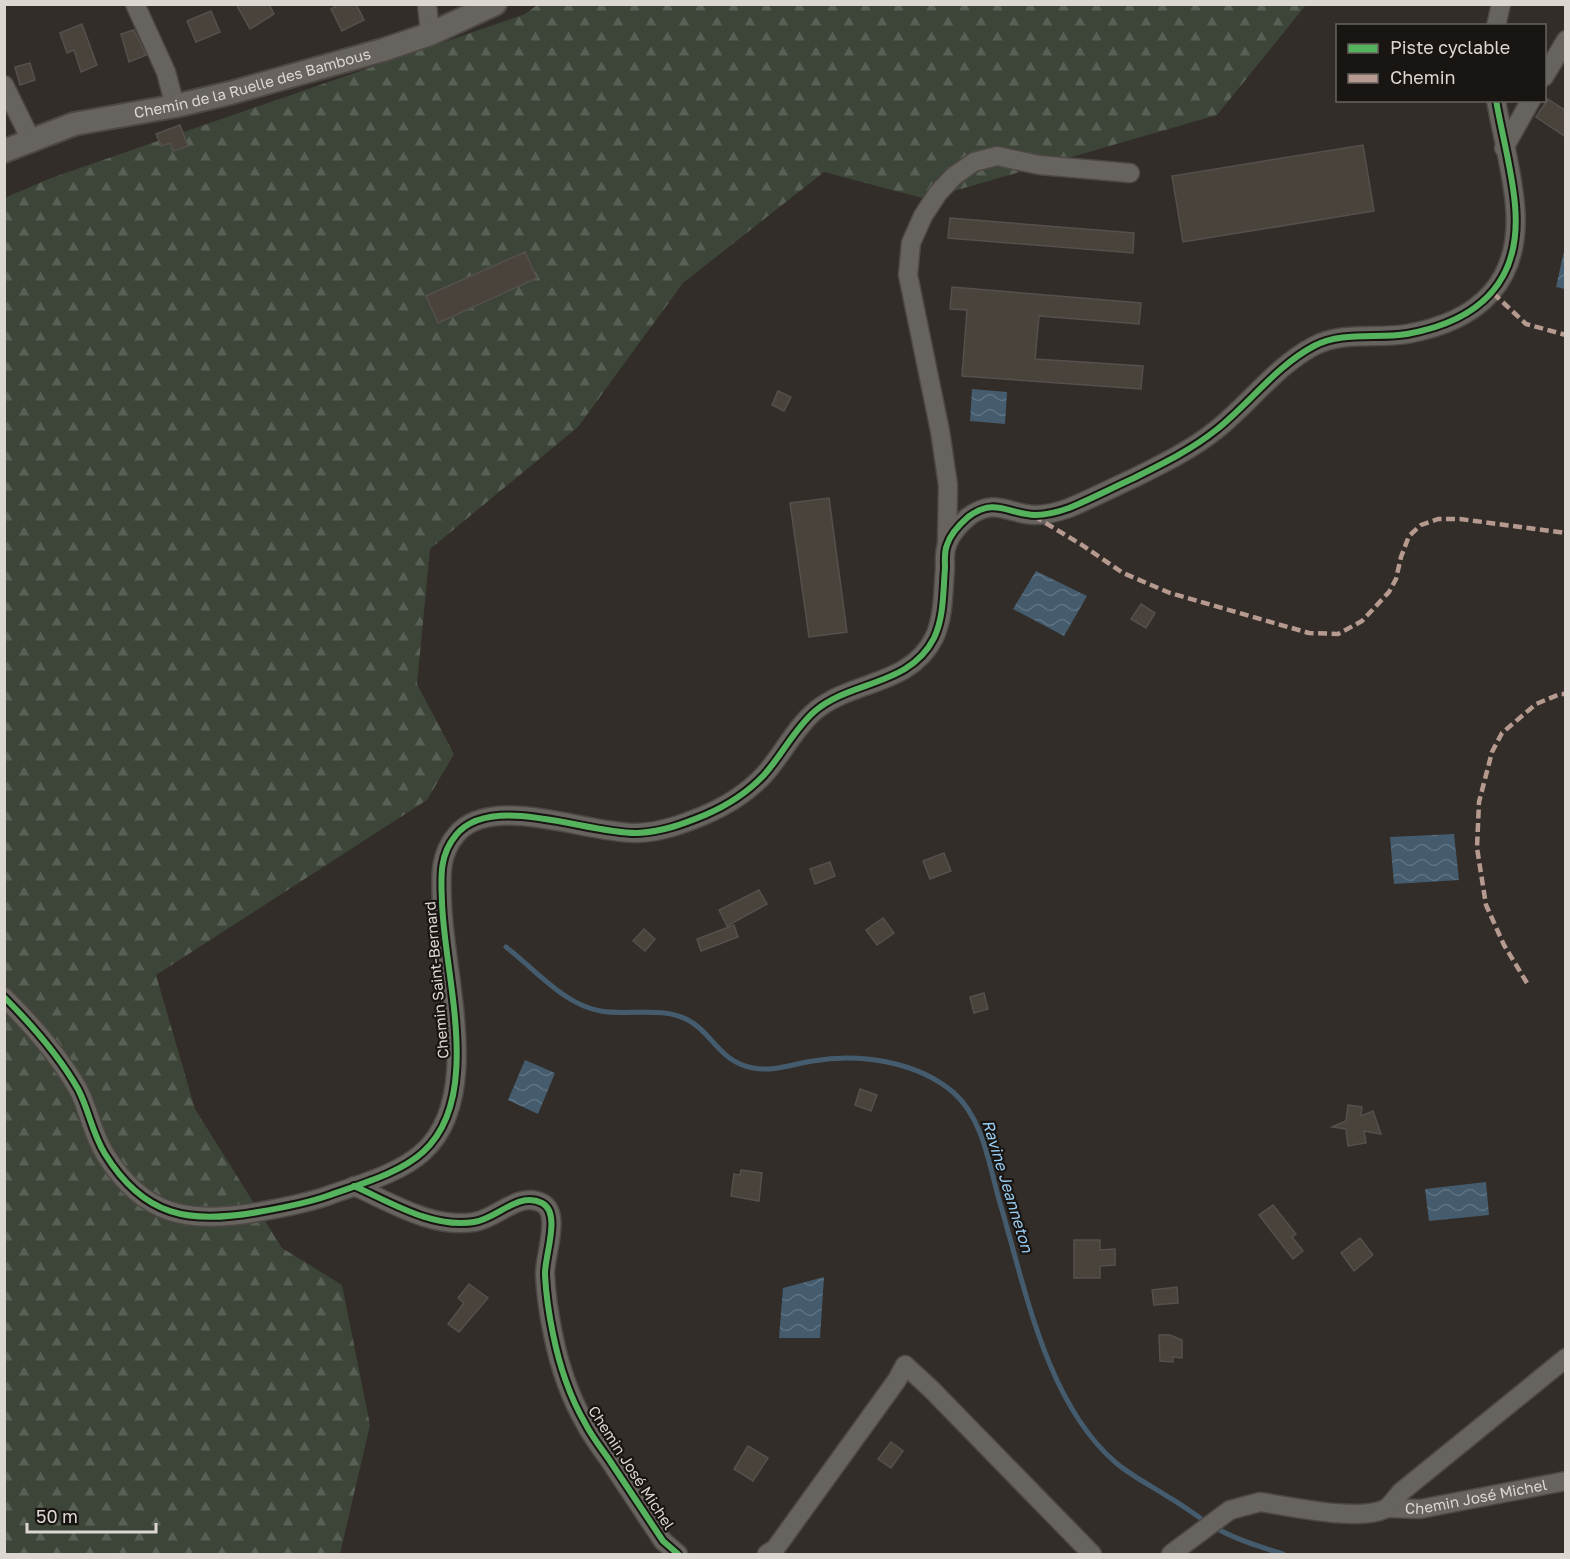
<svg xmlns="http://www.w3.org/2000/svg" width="1570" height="1559" viewBox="0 0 1570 1559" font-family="'Golos Text',sans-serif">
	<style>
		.forest { fill: url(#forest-firs) }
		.water { fill: url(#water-waves) }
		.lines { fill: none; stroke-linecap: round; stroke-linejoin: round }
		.stream { stroke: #445c6e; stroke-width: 5 }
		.building { fill: #49433c; stroke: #54504c; stroke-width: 1.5 }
		.minor-casing { stroke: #4d4844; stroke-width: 21 }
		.tertiary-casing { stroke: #4d4844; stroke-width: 26 }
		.minor { stroke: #67635f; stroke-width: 18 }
		.tertiary { stroke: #67635f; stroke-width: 22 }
		.quiet { stroke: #b69a8f; stroke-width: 4.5; stroke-dasharray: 9 4.5; stroke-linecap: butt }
		.cycleway-casing { stroke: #191512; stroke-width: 10 }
		.cycleway { stroke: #56b35d; stroke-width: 6 }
		.labels { text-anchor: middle; stroke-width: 4.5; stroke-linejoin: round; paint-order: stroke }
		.street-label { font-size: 15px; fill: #ddd7d2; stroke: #191512 }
		.water-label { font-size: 16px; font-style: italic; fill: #99cdf2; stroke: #191512 }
	</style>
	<defs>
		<pattern id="forest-firs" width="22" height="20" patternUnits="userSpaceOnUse" patternTransform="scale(1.5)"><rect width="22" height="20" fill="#3c4538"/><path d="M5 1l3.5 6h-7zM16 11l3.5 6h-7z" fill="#585f54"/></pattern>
		<pattern id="water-waves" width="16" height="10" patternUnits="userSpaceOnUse" patternTransform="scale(1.5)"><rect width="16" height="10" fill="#445c6e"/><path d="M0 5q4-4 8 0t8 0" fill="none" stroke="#5f7382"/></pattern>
	</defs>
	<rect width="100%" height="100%" fill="#322d28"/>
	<polygon class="forest" points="537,5 1306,5 1217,115 926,199 824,172 683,283 578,427 430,549 417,684 454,754 427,800 156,975 195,1109 282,1248 342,1285 370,1425 340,1554 5,1554 4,198 51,178 525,14"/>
	<g class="water">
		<polygon points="1565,247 1565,289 1556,287"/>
		<polygon points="972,389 1007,392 1005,424 970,421"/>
		<polygon points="1036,571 1087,596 1064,636 1013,609"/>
		<polygon points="1454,834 1459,880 1394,884 1390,837"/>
		<polygon points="525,1060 555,1073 538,1114 508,1100"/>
		<polygon points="1486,1182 1489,1215 1429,1221 1425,1189"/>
		<polygon points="824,1277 820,1338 779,1338 783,1288"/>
	</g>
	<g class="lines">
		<path class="stream" d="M506,947c29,22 58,58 95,64 28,5 61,-5 87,9 25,13 30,41 65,48 20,4 40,-4 60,-7 46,-8 104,0 141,32 30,27 35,73 46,110 25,84 46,199 115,259 16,14 37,24 55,36 16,9 30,21 46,30 21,12 45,19 67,26"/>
	</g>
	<g class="building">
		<polygon points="236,4 269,4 274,14 250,29"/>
		<polygon points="339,4 356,4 364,20 342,31 331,9"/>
		<polygon points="211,11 220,32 196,42 187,21"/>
		<polygon points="82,24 97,65 81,72 74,50 67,53 60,33"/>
		<polygon points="134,30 146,55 129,62 121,34"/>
		<polygon points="30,63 35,80 20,85 15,67"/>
		<polygon points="1548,99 1566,111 1566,137 1536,117"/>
		<polygon points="180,125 188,146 173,151 170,143 161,146 156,134"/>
		<polygon points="1363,145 1374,211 1183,242 1172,176"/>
		<polygon points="950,218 1134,233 1133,253 948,238"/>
		<polygon points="525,252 537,278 438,323 426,296"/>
		<polygon points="952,287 1141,303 1139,324 1039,316 1035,359 1143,366 1141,389 962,376 967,310 950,309"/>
		<polygon points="778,391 791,397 784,411 772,405"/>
		<polygon points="829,498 847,632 809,637 790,503"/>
		<polygon points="1141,604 1155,613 1146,628 1131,619"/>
		<polygon points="944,853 951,871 930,879 923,861"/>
		<polygon points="830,862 835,876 815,884 810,869"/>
		<polygon points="759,890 767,904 727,926 719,910"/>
		<polygon points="883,918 894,933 877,945 866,930"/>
		<polygon points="734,925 738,937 701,951 697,939"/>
		<polygon points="644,929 655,939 645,951 633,941"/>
		<polygon points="984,993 988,1009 974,1013 970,997"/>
		<polygon points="860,1089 877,1095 871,1111 855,1105"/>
		<polygon points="1348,1105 1362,1107 1361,1116 1373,1111 1381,1134 1364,1131 1366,1143 1348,1146 1346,1129 1332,1127 1346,1121"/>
		<polygon points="741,1170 762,1173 759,1201 731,1196 734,1174 740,1175"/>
		<polygon points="1273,1205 1296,1234 1292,1237 1303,1251 1293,1259 1259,1215"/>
		<polygon points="1360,1238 1373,1255 1354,1271 1341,1253"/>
		<polygon points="1074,1240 1100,1240 1100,1250 1115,1249 1115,1265 1100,1266 1100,1278 1074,1278"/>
		<polygon points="469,1284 488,1298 459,1332 448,1324 464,1303 458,1298"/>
		<polygon points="1177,1287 1178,1303 1154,1305 1152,1290"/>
		<polygon points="1159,1335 1170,1335 1182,1340 1182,1358 1173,1357 1173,1362 1160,1361"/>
		<polygon points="891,1442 903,1451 891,1468 878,1459"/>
		<polygon points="748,1446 768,1458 753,1481 734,1469"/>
	</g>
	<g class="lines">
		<defs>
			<g id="minor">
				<polyline points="135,4 166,72 175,106"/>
				<polyline points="427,4 430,34"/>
				<polyline points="1496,26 1501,4"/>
				<polyline points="1544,77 1566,40"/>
				<polyline points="4,85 31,140"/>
				<polyline points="1504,148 1531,100"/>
				<polyline points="947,544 948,485 940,431 908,275 911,243 923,216 938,193 954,176 974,162 997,156 1039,165 1130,173"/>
				<path d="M4,997c28,28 54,57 74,92 11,21 14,44 27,65 39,63 84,70 153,58 23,-4 46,-8 69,-16 30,-11 72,-22 96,-44 61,-55 21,-177 19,-250 -1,-24 -3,-47 14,-67 35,-43 131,-1 181,-2 25,-1 46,-9 68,-18 21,-9 43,-23 59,-40 18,-20 31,-47 51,-64 37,-31 95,-25 119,-73 10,-21 9,-46 11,-70 0,-7 -1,-16 2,-23 3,-10 13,-21 21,-28 27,-20 39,-3 67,-2 12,0 23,-3 34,-7 22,-9 43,-20 65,-30 28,-14 57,-28 82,-48 33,-26 60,-64 98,-84 28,-15 63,-7 93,-12 72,-13 115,-52 108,-129 -3,-35 -13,-70 -19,-105"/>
				<path d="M354,1186c36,16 79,43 120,36 23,-3 44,-31 68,-19 20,10 2,54 3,72 1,19 4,40 8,59 6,30 17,63 32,89 7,14 17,26 25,38 18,27 35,53 53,80l15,13"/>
				<path id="s1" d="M1387,1508l33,1 146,-28"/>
				<polyline points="767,1554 775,1549 897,1380 905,1365 931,1389 1092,1554"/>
				<path d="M1171,1554l59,-44 30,-8c30,4 98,20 125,7 6,-3 11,-12 16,-17l165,-134"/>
			</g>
			<g id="tertiary">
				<path id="s2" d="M4,151l70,-27 101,-18 55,-13 153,-43 47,-16 65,-30"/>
			</g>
		</defs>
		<use href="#minor" class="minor-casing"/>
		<use href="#tertiary" class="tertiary-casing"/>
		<use href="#minor" class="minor"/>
		<use href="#tertiary" class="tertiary"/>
		<g class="quiet">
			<polyline points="1493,293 1526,324 1566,335"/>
			<polyline points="1034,516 1082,545 1123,573 1170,593 1309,633 1338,634 1362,621 1389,592 1396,579 1401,557 1409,536 1421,525 1438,519 1460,519 1566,533"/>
			<polyline points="1527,983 1504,945 1486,905 1477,848 1479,802 1492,752 1502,733 1536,704 1560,694 1566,694"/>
		</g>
		<defs>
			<g id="cycleway">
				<path d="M4,997c28,28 54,57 74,92 11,21 14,44 27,65 39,63 84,70 153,58 23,-4 46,-8 69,-16 30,-11 72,-22 96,-44 61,-55 21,-177 19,-250 -1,-24 -3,-47 14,-67 35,-43 131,-1 181,-2 25,-1 46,-9 68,-18 21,-9 43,-23 59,-40 18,-20 31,-47 51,-64 37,-31 95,-25 119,-73 10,-21 9,-46 11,-70 0,-7 -1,-16 2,-23 3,-10 13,-21 21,-28 27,-20 39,-3 67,-2 12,0 23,-3 34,-7 22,-9 43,-20 65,-30 28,-14 57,-28 82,-48 33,-26 60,-64 98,-84 28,-15 63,-7 93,-12 72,-13 115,-52 108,-129 -3,-35 -13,-70 -19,-105"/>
				<path d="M354,1186c36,16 79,43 120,36 23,-3 44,-31 68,-19 20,10 2,54 3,72 1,19 4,40 8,59 6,30 17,63 32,89 7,14 17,26 25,38 18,27 35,53 53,80l15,13"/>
			</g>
		</defs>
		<use href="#cycleway" class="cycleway-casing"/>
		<use href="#cycleway" class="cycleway"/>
	</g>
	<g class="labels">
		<g class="street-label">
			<text dy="5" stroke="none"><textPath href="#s2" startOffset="258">Chemin de la Ruelle des Bambous</textPath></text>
			<text transform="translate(437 980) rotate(-95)" y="5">Chemin Saint-Bernard</text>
			<text transform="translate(631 1468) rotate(57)" y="5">Chemin José Michel</text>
			<text dy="5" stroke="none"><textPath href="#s1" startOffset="90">Chemin José Michel</textPath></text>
		</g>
		<g class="water-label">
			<text transform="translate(1008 1186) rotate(73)" y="6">Ravine Jeanneton</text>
		</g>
	</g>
	<rect width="1570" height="1559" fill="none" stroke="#ddd7d2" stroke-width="12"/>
	<rect x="1336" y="24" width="210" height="78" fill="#191512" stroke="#67635f" stroke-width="1.5"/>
	<rect x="1348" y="44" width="30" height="9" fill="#56b35d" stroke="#67635f" stroke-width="1.5"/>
	<text x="1390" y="54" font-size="18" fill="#ddd7d2">Piste cyclable</text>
	<rect x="1348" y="74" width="30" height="9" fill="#b69a8f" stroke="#67635f" stroke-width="1.5"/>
	<text x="1390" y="84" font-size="18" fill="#ddd7d2">Chemin</text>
	<path d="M27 1523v9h129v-9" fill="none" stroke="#ddd7d2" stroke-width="3"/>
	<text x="36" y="1523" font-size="18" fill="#ddd7d2" stroke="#191512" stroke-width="4.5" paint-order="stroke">50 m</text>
</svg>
